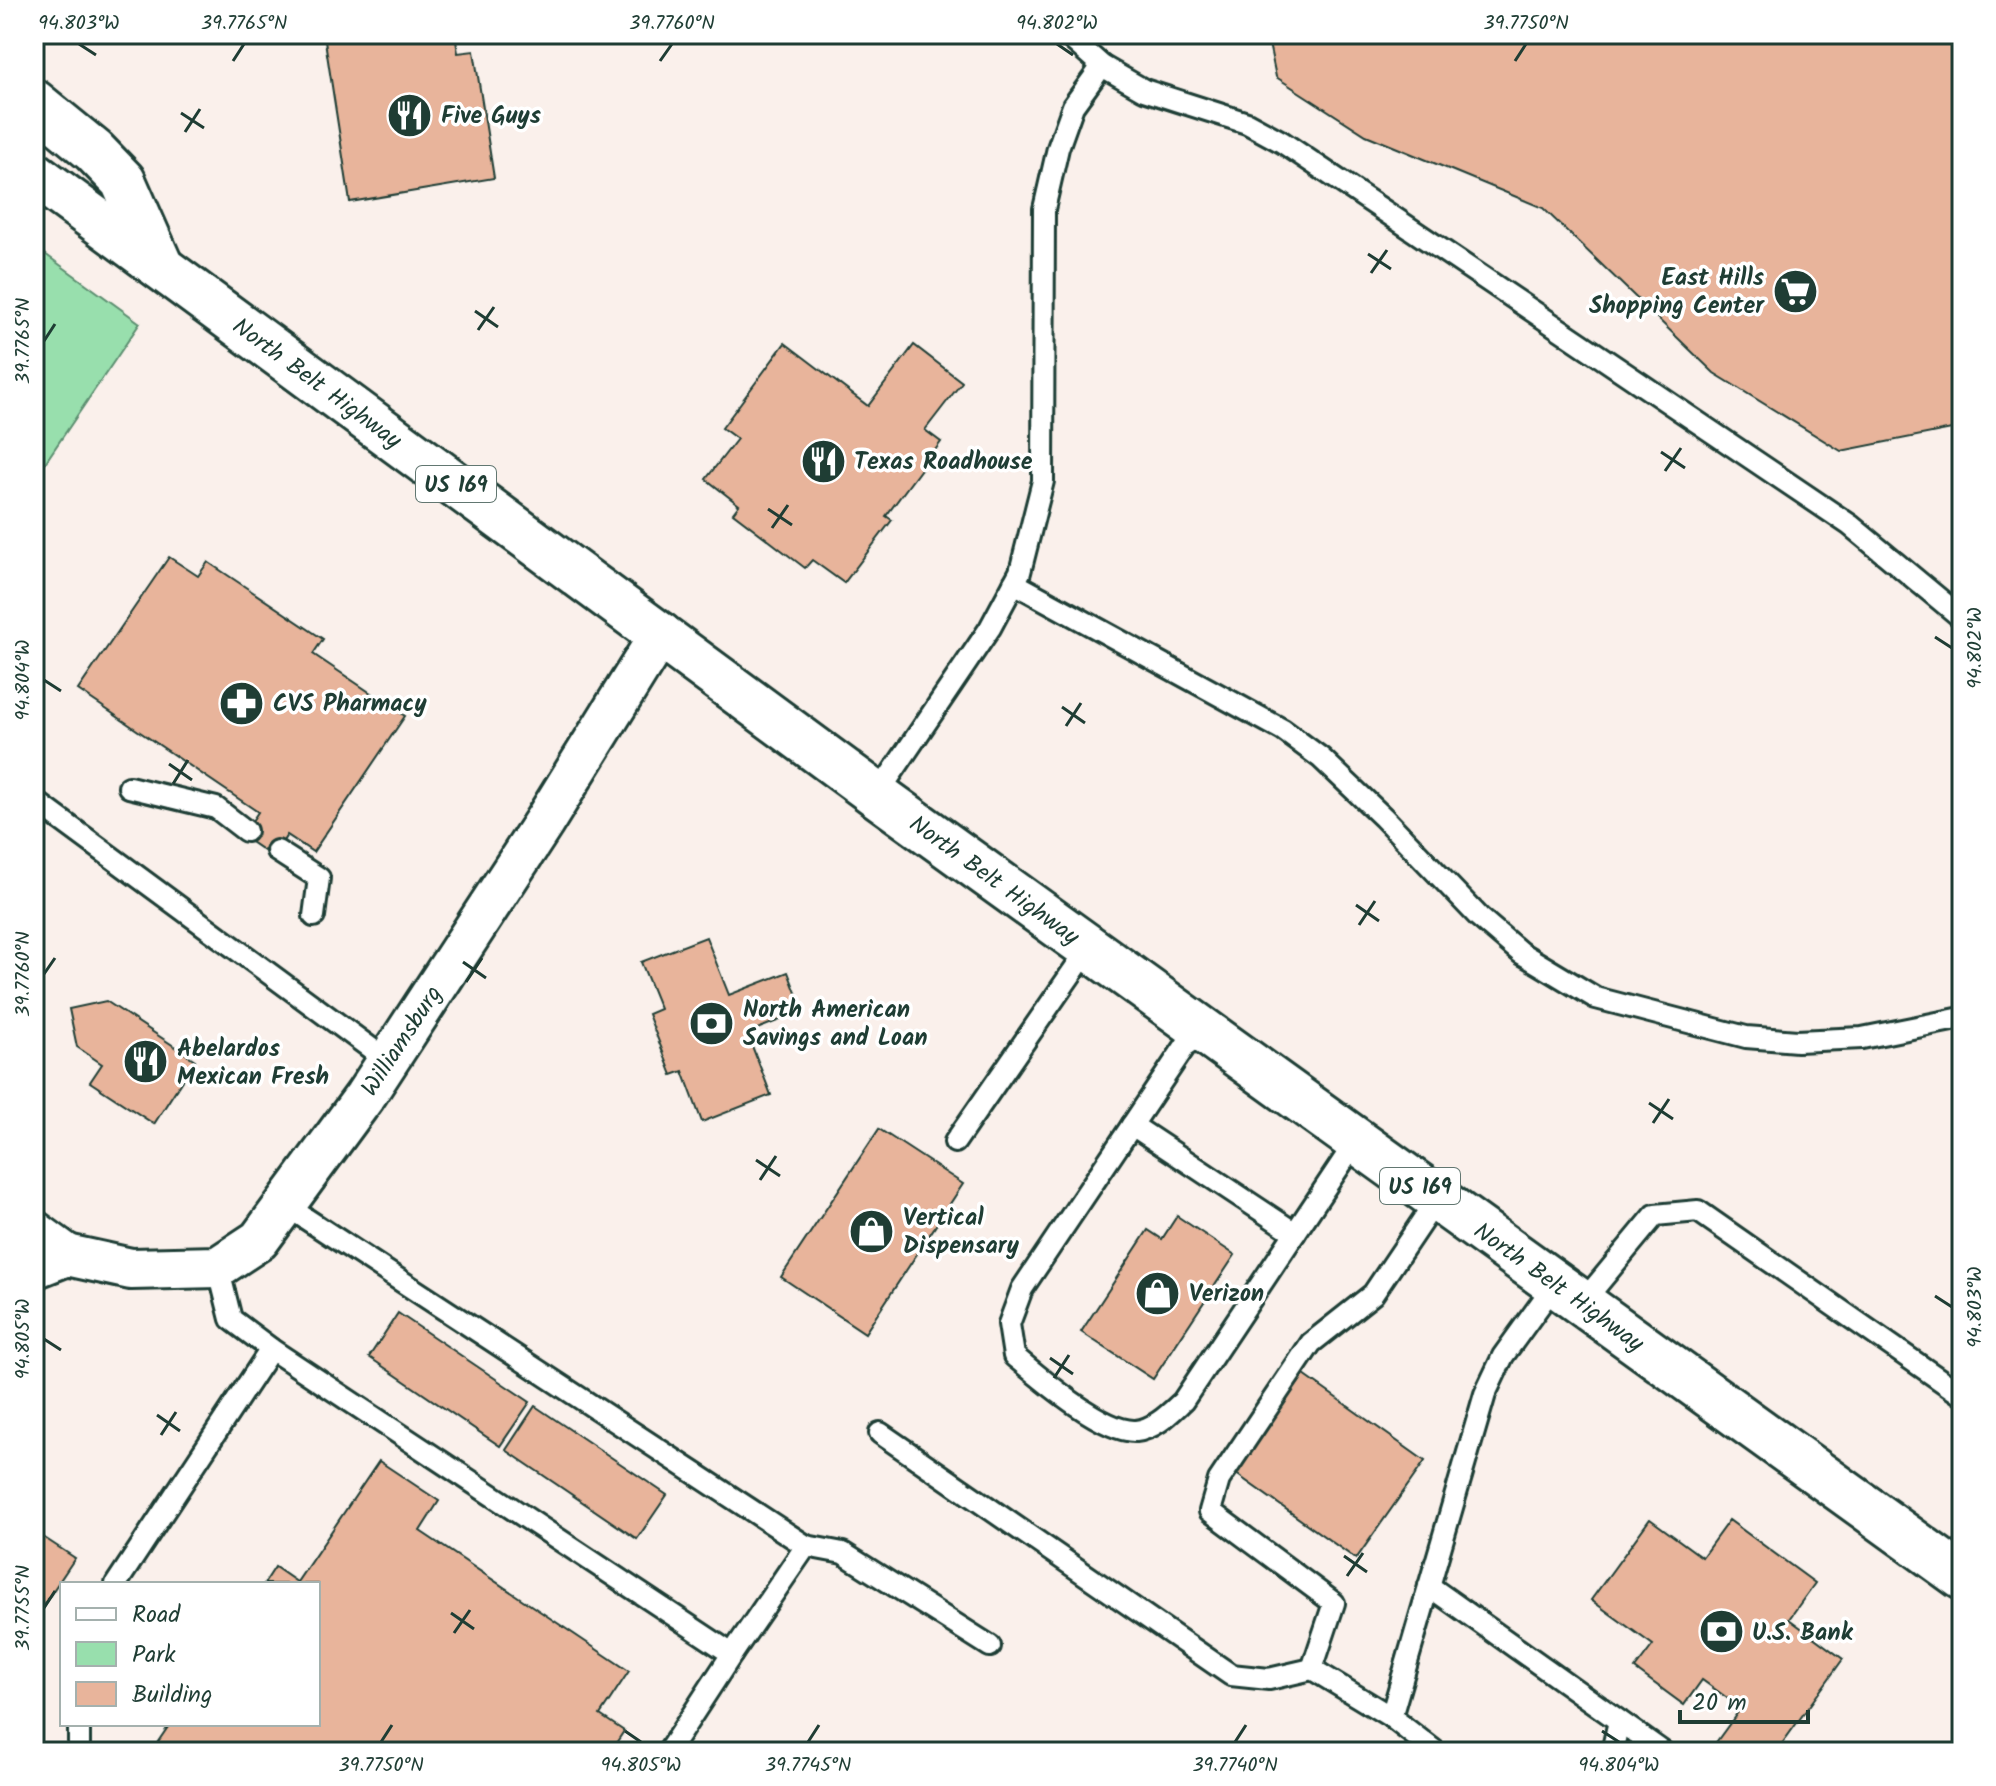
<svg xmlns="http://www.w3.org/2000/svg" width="1996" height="1786" viewBox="0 0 1996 1786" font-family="Kalam,sans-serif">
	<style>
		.green { fill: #98dfad; stroke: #5c8e70; stroke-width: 2 }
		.building { fill: #e8b49b; stroke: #1f3d34; stroke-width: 2 }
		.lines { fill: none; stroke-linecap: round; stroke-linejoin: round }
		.lane-casing { stroke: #1f3d34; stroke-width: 26 }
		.street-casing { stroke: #1f3d34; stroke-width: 46 }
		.primary-casing { stroke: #1f3d34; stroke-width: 50 }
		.lane { stroke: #fff; stroke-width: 20 }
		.street { stroke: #fff; stroke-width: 40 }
		.primary { stroke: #fff; stroke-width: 44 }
		.ticks { fill: none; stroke: #1f3d34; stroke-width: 3 }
		.labels { text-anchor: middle; stroke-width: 7; stroke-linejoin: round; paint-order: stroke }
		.shield { fill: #fff; stroke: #627771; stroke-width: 2 }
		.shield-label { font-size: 22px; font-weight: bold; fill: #1f3d34 }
		.poi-label { font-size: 24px; font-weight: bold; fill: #1f3d34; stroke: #fff; text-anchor: start }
		.street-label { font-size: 24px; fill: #1f3d34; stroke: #fff }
		.neatline { fill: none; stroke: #1f3d34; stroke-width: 3 }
		.ticks-label { font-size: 20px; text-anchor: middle; fill: #1f3d34 }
	</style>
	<rect width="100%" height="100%" fill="#faf0eb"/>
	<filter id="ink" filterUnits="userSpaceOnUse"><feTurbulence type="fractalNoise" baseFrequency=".0125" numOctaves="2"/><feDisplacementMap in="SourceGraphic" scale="16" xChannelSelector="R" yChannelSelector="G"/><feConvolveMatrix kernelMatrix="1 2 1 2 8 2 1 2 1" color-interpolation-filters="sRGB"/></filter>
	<g filter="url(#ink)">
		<polygon class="green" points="34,246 140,323 34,479"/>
		<g class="building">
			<polygon points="359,34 455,34 458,53 474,51 494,178 350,202 325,41"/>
			<polygon points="1267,34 1962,34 1962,427 1841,451 1714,373 1543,208 1366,135 1276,77"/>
			<polygon points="785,343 868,406 914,345 962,382 925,430 941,442 886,516 892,520 844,583 812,560 805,568 733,513 739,505 706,479 737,439 722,428"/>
			<polygon points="169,557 198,576 208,562 323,639 313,654 405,716 313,852 287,835 273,857 242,836 258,812 78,690"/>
			<polygon points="706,937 729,995 788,972 803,1011 747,1033 771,1095 702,1122 683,1071 672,1075 648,1014 660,1009 641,962"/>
			<polygon points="106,1001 195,1060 154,1124 90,1082 102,1064 77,1047 69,1009"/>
			<polygon points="879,1129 963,1184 865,1333 781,1277"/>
			<polygon points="1177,1216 1235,1255 1153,1379 1081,1332 1148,1230 1162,1239"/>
			<polygon points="398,1313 530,1402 500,1446 369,1357"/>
			<polygon points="1304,1375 1425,1461 1356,1559 1235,1473"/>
			<polygon points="535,1406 667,1495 637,1539 506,1450"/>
			<polygon points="379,1461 439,1501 420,1531 629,1671 600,1715 624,1731 610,1752 151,1752 170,1724 318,1724 318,1584 264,1584 275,1567 297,1582"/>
			<polygon points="1650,1519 1702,1557 1729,1520 1815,1583 1789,1619 1843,1659 1776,1752 1709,1752 1741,1708 1702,1680 1684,1705 1635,1669 1653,1645 1591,1600"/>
			<polygon points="34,1531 75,1558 34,1619"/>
		</g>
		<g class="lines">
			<defs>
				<g id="lane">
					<polyline points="1066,34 1102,66 1144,90 1247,123 1282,142 1850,525 1962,618"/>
					<polyline points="1014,583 1283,730 1321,758 1383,817 1479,917 1521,953 1596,998 1746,1037 1797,1041 1862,1038 1962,1018"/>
					<polyline points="129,787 216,808 246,831"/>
					<polyline points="877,795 990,628 1020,572 1043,481 1044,209 1058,148 1073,106 1102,66"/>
					<polyline points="34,800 388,1061"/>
					<polyline points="277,851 319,878 314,916"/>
					<path d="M1198,1027l-176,262 -13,35 5,32c25,21 89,77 122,75 19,-2 34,-18 47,-30l174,-261"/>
					<polyline points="1132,1125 1295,1233"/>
					<polyline points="955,1142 1089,948"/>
					<polyline points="285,1205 806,1546 732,1654"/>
					<polyline points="218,1267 231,1319 271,1349 732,1654 668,1752"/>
					<polyline points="1582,1303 1655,1215 1698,1211 1962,1395"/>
					<polyline points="880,1433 1231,1675 1269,1679 1312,1669 1391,1717 1436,1752"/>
					<polyline points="806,1546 843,1553 990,1646"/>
					<polyline points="116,1584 271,1349"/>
					<polyline points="1429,1586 1663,1752"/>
					<polyline points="1312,1669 1334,1603 1210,1511 1219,1480 1311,1343 1373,1294 1437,1199"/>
					<polyline points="1391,1717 1485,1394 1503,1356 1555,1284"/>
					<polyline points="79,1724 79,1752"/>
					<polyline points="1612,1752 1619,1721"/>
				</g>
				<g id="street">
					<polyline points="34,1231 67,1255"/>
					<path id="s1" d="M34,1268l33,-13 64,14 87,-2 41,-27 106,-144 179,-274 117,-189"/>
				</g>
				<g id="primary">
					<polyline points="34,102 94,151 123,181 161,267"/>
					<path id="s2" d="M34,174l843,621 1085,782"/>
				</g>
			</defs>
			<use href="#lane" class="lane-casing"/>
			<use href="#street" class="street-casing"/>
			<use href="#primary" class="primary-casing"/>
			<use href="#lane" class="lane"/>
			<use href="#street" class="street"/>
			<use href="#primary" class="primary"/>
		</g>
	</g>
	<path class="ticks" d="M79,44l17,11M1057,44l16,11M233,61l11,-17M660,61l12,-17M1515,61l11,-17M181,113l23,15M185,132l15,-23M1368,254l23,15M1371,273l16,-23M475,311l23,16M478,330l16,-23M44,341l11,-17M1661,452l24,16M1665,471l16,-23M768,509l24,16M772,528l16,-23M1935,637l17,11M44,680l17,11M1062,707l23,16M1066,726l15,-23M169,764l23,16M173,784l15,-24M1356,905l23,16M1359,925l16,-24M463,962l23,16M44,974l11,-16M466,982l16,-24M1649,1103l24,16M1653,1123l16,-24M756,1160l24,16M760,1180l16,-24M1935,1296l17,11M44,1339l17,11M1050,1358l23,16M1054,1378l15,-23M157,1415l23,16M161,1435l15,-23M1344,1556l23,16M1347,1576l16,-23M44,1608l11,-17M451,1613l23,16M454,1633l16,-23M625,1731l16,11M1602,1731l17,11M381,1742l11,-17M808,1742l11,-17M1235,1742l11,-17"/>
	<defs>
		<symbol id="restaurant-disc" viewBox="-11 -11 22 22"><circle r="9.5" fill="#1f3d34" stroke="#fff"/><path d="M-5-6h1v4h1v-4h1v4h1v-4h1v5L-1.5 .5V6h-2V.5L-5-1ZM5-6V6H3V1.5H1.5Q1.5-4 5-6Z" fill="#fff"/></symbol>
		<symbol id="supermarket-disc" viewBox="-11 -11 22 22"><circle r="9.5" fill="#1f3d34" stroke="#fff"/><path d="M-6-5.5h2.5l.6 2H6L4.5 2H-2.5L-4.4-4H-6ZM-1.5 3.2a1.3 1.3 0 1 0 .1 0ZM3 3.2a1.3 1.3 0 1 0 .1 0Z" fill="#fff"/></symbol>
		<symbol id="pharmacy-disc" viewBox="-11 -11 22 22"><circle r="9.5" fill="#1f3d34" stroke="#fff"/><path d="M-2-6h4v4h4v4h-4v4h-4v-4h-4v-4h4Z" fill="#fff"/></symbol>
		<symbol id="bank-disc" viewBox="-11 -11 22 22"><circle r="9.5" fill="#1f3d34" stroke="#fff"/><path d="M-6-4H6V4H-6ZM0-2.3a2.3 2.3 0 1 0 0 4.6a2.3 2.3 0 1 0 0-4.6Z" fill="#fff"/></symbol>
		<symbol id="shop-disc" viewBox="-11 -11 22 22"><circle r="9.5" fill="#1f3d34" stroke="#fff"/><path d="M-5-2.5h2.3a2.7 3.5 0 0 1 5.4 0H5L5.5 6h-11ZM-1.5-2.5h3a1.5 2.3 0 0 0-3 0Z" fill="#fff"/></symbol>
	</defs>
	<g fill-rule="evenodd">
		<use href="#restaurant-disc" x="384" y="90" width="51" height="51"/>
		<use href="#supermarket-disc" x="1770" y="266" width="51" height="51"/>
		<use href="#restaurant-disc" x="798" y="436" width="51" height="51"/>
		<use href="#pharmacy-disc" x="216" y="678" width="51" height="51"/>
		<use href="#bank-disc" x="686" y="998" width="51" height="51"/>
		<use href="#restaurant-disc" x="120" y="1036" width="51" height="51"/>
		<use href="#shop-disc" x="846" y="1206" width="51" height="51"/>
		<use href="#shop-disc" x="1132" y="1268" width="51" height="51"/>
		<use href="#bank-disc" x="1696" y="1606" width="51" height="51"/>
	</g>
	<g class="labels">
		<g class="shield">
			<rect x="416" y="466" width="80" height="36" rx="6"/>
			<rect x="1380" y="1168" width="80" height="36" rx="6"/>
		</g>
		<g class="shield-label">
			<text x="456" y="492">US 169</text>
			<text x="1420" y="1194">US 169</text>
		</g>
		<g class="poi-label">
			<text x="441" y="123">Five Guys</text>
			<text x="1764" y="285" text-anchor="end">East Hills<tspan x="1764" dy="28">Shopping Center</tspan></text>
			<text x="854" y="469">Texas Roadhouse</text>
			<text x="273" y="711">CVS Pharmacy</text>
			<text x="743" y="1017">North American<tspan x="743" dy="28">Savings and Loan</tspan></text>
			<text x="177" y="1056">Abelardos<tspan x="177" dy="28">Mexican Fresh</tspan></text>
			<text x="903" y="1225">Vertical<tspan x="903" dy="28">Dispensary</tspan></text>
			<text x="1189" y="1301">Verizon</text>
			<text x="1752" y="1640">U.S. Bank</text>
		</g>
		<g class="street-label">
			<text dy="8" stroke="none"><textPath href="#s2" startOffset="352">North Belt Highway</textPath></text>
			<text dy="8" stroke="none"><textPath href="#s2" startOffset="1192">North Belt Highway</textPath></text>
			<text dy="8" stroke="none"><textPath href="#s1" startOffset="482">Williamsburg</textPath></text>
			<text dy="8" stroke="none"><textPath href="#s2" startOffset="1888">North Belt Highway</textPath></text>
		</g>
	</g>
	<rect width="1996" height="1786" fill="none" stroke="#fff" stroke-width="88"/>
	<rect x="60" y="1582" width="260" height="144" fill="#ffffff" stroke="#a5b1ae" stroke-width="2"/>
	<rect x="76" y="1608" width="40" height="12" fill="#ffffff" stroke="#a5b1ae" stroke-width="2"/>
	<text x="132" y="1622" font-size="24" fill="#1f3d34">Road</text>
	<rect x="76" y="1642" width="40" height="24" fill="#98dfad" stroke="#a5b1ae" stroke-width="2"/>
	<text x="132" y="1662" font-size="24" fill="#1f3d34">Park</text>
	<rect x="76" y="1682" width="40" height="24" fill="#e8b49b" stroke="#a5b1ae" stroke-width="2"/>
	<text x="132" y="1702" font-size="24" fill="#1f3d34">Building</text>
	<path d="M1680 1710v12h128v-12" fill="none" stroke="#1f3d34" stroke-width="4"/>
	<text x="1692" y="1710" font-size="24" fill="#1f3d34" stroke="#ffffff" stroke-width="6" paint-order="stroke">20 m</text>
	<rect x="44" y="44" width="1908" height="1698" class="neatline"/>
	<g class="ticks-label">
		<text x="79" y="29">94.803°W</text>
		<text x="244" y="29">39.7765°N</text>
		<text x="672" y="29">39.7760°N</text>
		<text x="1057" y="29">94.802°W</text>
		<text x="1526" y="29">39.7750°N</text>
		<text transform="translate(22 341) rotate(-90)" y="7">39.7765°N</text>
		<text transform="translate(1974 648) rotate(-90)" y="7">94.802°W</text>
		<text transform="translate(22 680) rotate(-90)" y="7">94.804°W</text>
		<text transform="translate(22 974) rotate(-90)" y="7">39.7760°N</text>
		<text transform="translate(1974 1307) rotate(-90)" y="7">94.803°W</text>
		<text transform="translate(22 1339) rotate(-90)" y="7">94.805°W</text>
		<text transform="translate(22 1608) rotate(-90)" y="7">39.7755°N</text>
		<text x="381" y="1771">39.7750°N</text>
		<text x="641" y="1771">94.805°W</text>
		<text x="808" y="1771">39.7745°N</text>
		<text x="1235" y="1771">39.7740°N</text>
		<text x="1619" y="1771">94.804°W</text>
	</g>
</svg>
